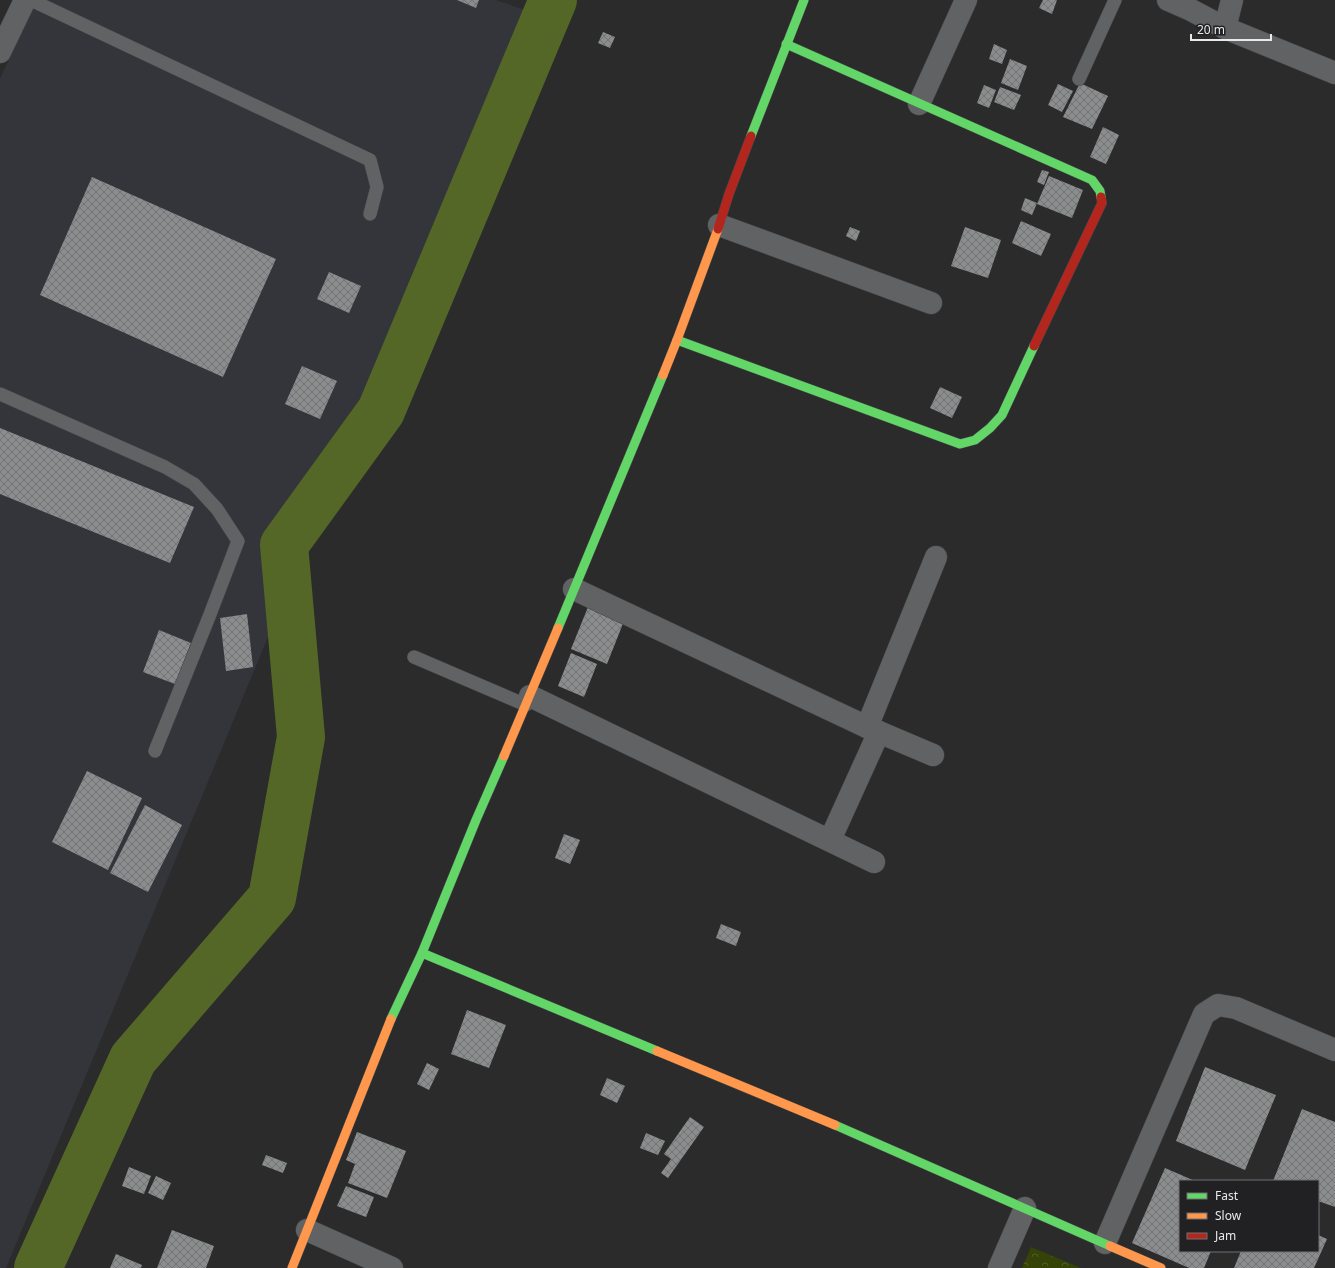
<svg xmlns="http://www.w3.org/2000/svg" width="1335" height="1268" viewBox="0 0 1335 1268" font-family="'Noto Sans',sans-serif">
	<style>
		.built { fill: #33353b }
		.park { fill: url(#park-crowns) }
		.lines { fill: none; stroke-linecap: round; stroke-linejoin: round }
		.river { stroke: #546727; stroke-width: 48 }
		.building { fill: url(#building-cross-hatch) }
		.lane-casing { stroke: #464748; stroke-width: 14 }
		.street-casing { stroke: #464748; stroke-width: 23 }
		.fast-casing { stroke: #464748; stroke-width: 10 }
		.slow-casing { stroke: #464748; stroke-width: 10 }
		.jam-casing { stroke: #464748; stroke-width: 10 }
		.lane { stroke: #616263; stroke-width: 13 }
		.street { stroke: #616263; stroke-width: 22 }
		.fast { stroke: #63d668; stroke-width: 9 }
		.slow { stroke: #ff974d; stroke-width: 9 }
		.jam { stroke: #b3261e; stroke-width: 9 }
	</style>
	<defs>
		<pattern id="park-crowns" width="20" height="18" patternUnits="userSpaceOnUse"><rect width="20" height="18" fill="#354306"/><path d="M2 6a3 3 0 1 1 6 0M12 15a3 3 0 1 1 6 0" fill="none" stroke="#525e2a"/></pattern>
		<pattern id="building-cross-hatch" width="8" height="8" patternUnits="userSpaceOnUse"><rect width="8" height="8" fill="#8b8c8d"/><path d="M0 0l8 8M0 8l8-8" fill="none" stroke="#737474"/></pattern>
	</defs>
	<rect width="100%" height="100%" fill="#2b2b2c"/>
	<polygon class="built" points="35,0 496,0 528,11 6,1268 0,1268 0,79"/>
	<polygon class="park" points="1031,1247 1081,1268 1022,1268"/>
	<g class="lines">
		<polyline class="river" points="38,1268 133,1059 272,898 301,737 284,545 381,411 553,0"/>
	</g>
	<g class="building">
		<polygon points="457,0 479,0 476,8"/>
		<polygon points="1043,0 1057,0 1052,14 1039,8"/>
		<polygon points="603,32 615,37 610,48 598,43"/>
		<polygon points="994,44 1007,50 1002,64 989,59"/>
		<polygon points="1010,59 1027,66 1018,90 1001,83"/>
		<polygon points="1080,83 1108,96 1092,129 1063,117"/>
		<polygon points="1058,84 1073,91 1062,112 1048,105"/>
		<polygon points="984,85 996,90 989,108 977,103"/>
		<polygon points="1000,87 1021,95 1014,110 994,102"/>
		<polygon points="1103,127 1119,135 1106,164 1090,157"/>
		<polygon points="1042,170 1049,172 1044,185 1037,182"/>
		<polygon points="1049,176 1083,190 1072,218 1037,204"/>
		<polygon points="92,177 276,259 223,377 40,295"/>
		<polygon points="1025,198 1037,203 1032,215 1021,210"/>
		<polygon points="1021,221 1051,234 1041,256 1012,243"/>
		<polygon points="850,227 860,231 856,241 846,236"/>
		<polygon points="965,227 1001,240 988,278 951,266"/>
		<polygon points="329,272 361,286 349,313 317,299"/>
		<polygon points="302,366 337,381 320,419 285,404"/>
		<polygon points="940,387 962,397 952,418 930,408"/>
		<polygon points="0,428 194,507 170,563 0,494"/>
		<polygon points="588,607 624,621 607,664 571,649"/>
		<polygon points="247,614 253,667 226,671 220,618"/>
		<polygon points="159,630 191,643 175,684 143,672"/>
		<polygon points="571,653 597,664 584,697 558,686"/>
		<polygon points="87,771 142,798 108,870 52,842"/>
		<polygon points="145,805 182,825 148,892 110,873"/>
		<polygon points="564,834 580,840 570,864 555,858"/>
		<polygon points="721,924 741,932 736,946 716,938"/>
		<polygon points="467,1010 506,1025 489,1068 451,1054"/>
		<polygon points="427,1063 439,1069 429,1090 417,1084"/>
		<polygon points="1205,1067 1276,1095 1245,1170 1176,1141"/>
		<polygon points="607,1078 625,1086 617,1103 600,1095"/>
		<polygon points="1302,1109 1335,1122 1335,1207 1318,1201 1318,1181 1273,1181"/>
		<polygon points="690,1117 704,1127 668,1178 661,1173 671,1159 664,1154"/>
		<polygon points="357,1132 406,1151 387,1198 348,1183 355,1164 346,1160"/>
		<polygon points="646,1133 665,1141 658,1155 640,1148"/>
		<polygon points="266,1155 287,1163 283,1173 262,1165"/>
		<polygon points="129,1167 151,1176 144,1194 122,1186"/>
		<polygon points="1165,1168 1195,1181 1180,1181 1180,1251 1211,1251 1204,1268 1189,1268 1132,1243"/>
		<polygon points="156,1176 171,1183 163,1200 148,1193"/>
		<polygon points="346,1186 374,1197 366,1217 337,1206"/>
		<polygon points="172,1230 214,1246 206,1268 157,1268"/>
		<polygon points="1318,1235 1327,1239 1314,1268 1234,1268 1241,1251 1318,1251"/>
		<polygon points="116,1254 142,1265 141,1268 110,1268"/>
	</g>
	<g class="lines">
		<defs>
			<g id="lane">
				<polyline points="31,0 370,160 377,187 370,214"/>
				<polyline points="1079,79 1115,0"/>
				<polyline points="0,394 165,467 194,484 217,509 238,541 209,617 155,751"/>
				<polyline points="414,657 526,705"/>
			</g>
			<g id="street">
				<polyline points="1168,0 1191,10 1225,28 1232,0"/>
				<polyline points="1225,28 1335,73"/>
				<polyline points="0,52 25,0"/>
				<polyline points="919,104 966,0"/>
				<polyline points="719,225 931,303"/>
				<polyline points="574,589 867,727 933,755"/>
				<polyline points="530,696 874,862"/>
				<polyline points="867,727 936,557"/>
				<polyline points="830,840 879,732"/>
				<polyline points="307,1230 392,1268"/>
				<polyline points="1105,1243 1204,1014 1218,1005 1236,1008 1335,1050"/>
				<polyline points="999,1268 1025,1208"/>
			</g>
			<g id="fast">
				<polyline points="786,44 1092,180 1100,191 1101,197"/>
				<polyline points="751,136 804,0"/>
				<polyline points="677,340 960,444 975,440 990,428 1002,415 1034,346"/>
				<polyline points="558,628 663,375"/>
				<polyline points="422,953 657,1051"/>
				<polyline points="391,1019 422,953 476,820 504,756"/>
				<polyline points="835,1125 1110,1246"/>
			</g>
			<g id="slow">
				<polyline points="663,375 677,340 718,229"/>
				<polyline points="504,756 558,628"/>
				<polyline points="657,1051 835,1125"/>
				<polyline points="1110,1246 1161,1268"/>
				<polyline points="292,1268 391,1019"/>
			</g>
			<g id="jam">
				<polyline points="718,229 729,194 751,136"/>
				<polyline points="1034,346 1102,203 1101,197"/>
			</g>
		</defs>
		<use href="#lane" class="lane-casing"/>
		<use href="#street" class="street-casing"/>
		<use href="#fast" class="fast-casing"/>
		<use href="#slow" class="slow-casing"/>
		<use href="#jam" class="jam-casing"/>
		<use href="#lane" class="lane"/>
		<use href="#street" class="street"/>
		<use href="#fast" class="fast"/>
		<use href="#slow" class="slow"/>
		<use href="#jam" class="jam"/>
	</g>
	<rect x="1179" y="1180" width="140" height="72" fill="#212124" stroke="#717173"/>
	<rect x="1187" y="1193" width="20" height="6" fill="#63d668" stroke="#717173"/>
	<text x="1215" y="1200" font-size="12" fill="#e8e9ea">Fast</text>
	<rect x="1187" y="1213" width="20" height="6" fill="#ff974d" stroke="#717173"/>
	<text x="1215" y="1220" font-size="12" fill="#e8e9ea">Slow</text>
	<rect x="1187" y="1233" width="20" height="6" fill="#b3261e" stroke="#717173"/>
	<text x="1215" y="1240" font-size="12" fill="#e8e9ea">Jam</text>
	<path d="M1191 34v6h80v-6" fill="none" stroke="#e8e9ea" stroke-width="2"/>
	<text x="1197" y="34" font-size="12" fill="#e8e9ea" stroke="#212124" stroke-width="3" paint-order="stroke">20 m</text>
</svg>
